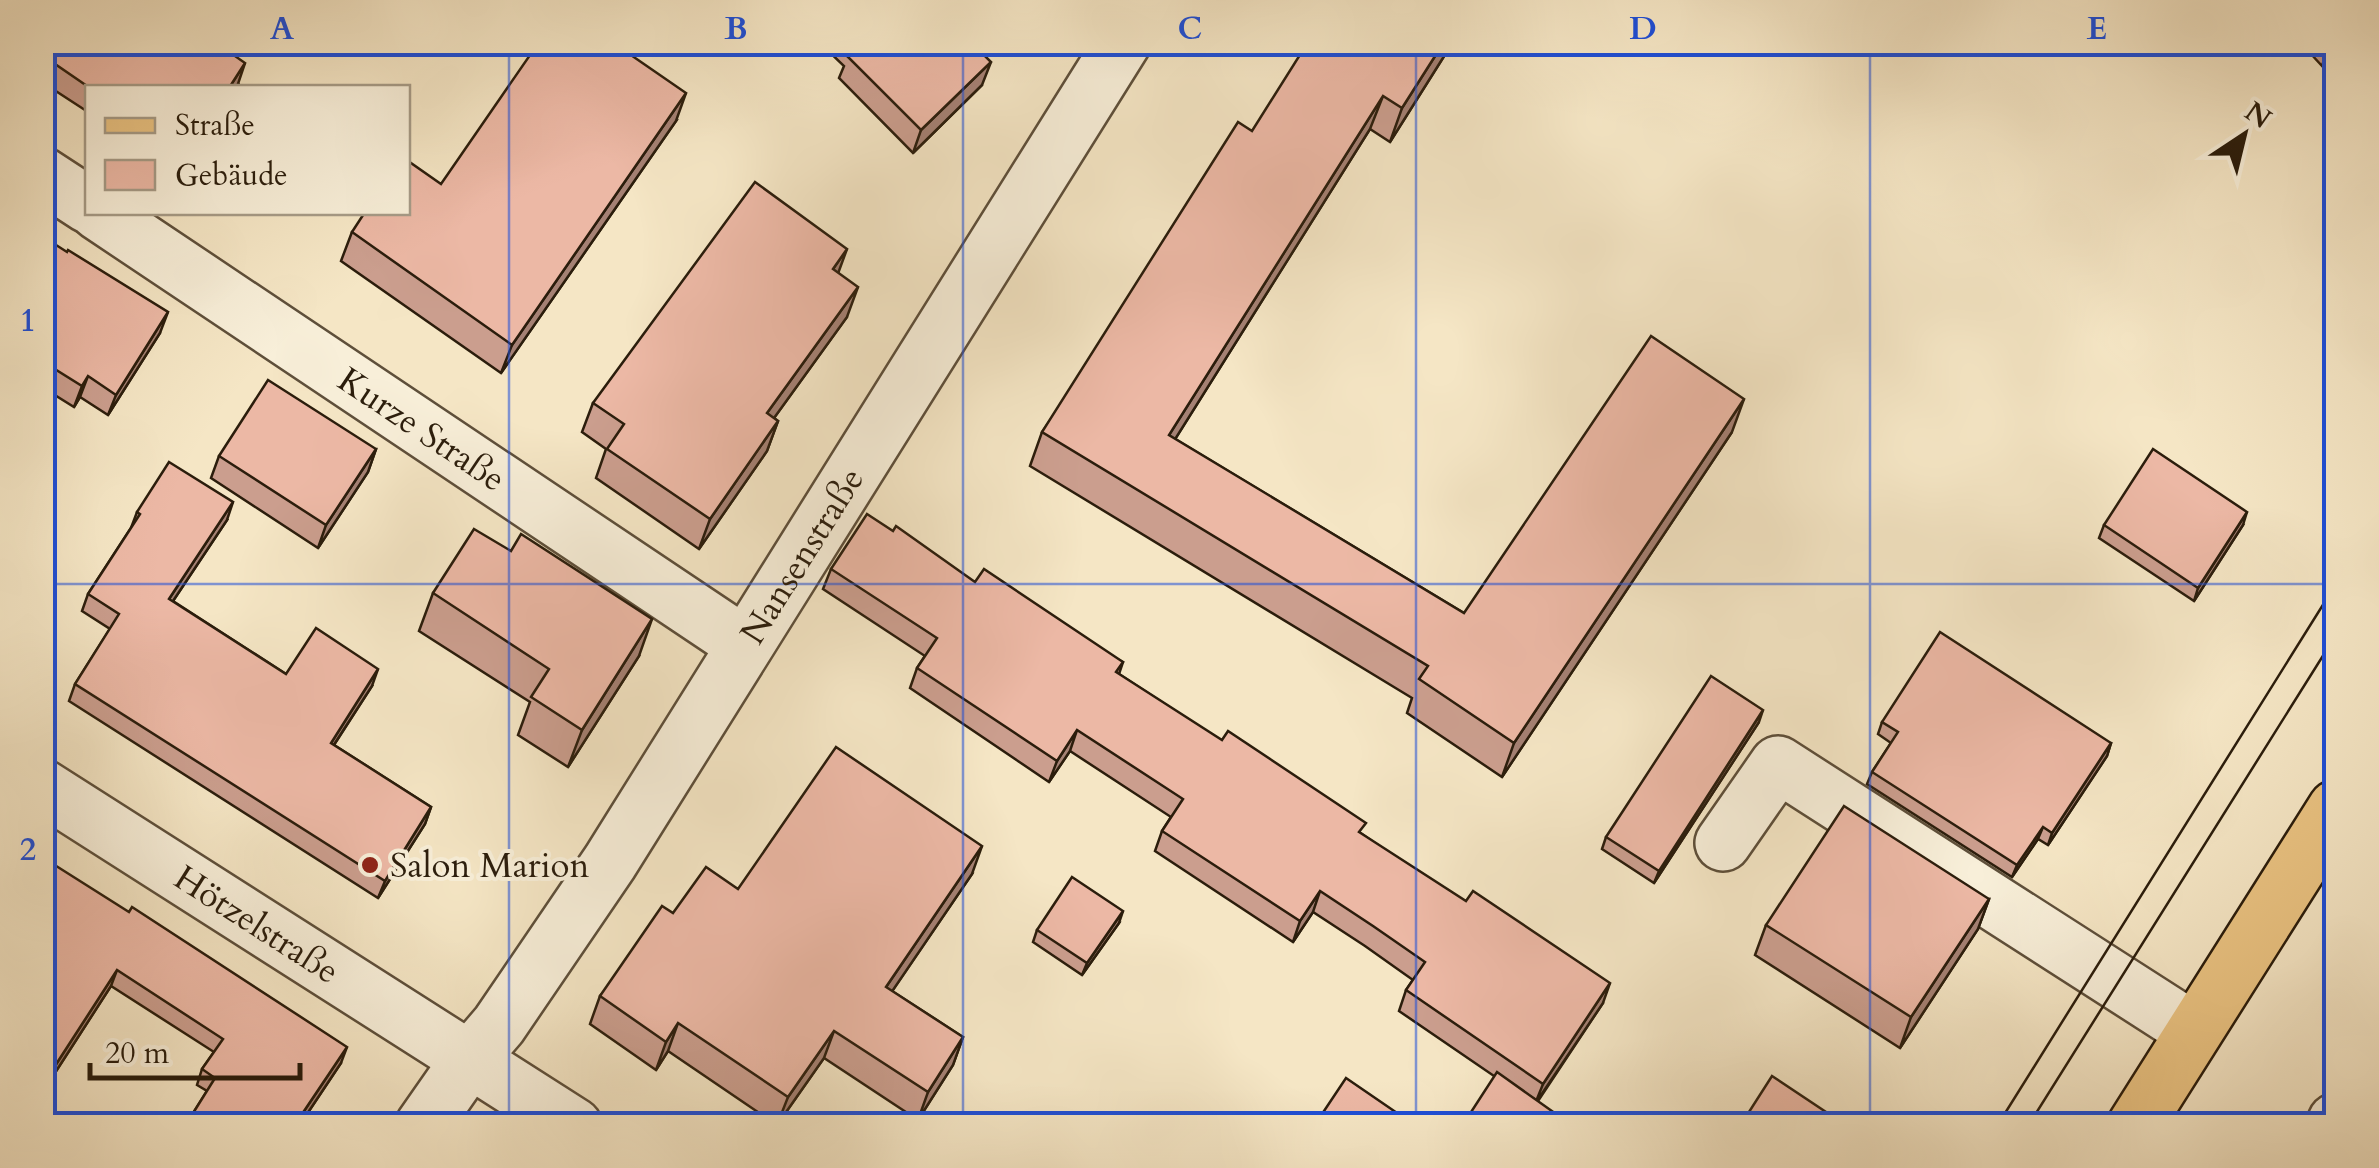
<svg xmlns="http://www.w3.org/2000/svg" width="2379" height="1168" viewBox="0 0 2379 1168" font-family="Cardo,serif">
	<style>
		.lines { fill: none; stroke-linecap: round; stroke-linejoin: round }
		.minor-casing { stroke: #5e4f3a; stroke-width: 60 }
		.major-casing { stroke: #2b1d0c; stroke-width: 60 }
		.minor { stroke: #f8efd9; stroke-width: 55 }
		.major { stroke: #eac382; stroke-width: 55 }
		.tram { stroke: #2b1d0c; stroke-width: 2.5 }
		.wall { fill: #cb9e8e; stroke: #2b1d0c; stroke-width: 2.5 }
		.shaded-wall { fill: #a58174; stroke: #2b1d0c; stroke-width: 2.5 }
		.building { fill: #ecb8a5; stroke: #2b1d0c; stroke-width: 2.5 }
		.grid { fill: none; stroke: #1d4ed8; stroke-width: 2.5; stroke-opacity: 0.55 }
		.poi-dot { fill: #8f2418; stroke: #f8efd9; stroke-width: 4 }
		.labels { text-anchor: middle; stroke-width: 8; stroke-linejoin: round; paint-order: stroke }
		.street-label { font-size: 35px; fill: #2b1d0c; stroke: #f8efd9 }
		.poi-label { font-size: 35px; fill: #2b1d0c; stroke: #f8efd9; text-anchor: start }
		.neatline { fill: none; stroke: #1d4ed8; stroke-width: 4 }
		.grid-label { font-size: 32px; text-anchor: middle; font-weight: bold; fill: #1d4ed8 }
	</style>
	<rect width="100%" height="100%" fill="#f5e6c5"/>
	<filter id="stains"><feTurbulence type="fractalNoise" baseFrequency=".002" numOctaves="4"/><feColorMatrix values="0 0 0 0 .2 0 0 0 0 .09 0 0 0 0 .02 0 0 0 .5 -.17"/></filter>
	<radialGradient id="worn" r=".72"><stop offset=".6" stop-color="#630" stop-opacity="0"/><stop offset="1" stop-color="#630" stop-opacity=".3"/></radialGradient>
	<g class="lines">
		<defs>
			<g id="minor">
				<polyline points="42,175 88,205"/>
				<path id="s1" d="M98,212l647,433"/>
				<path id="s2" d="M42,787l532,339"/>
				<polyline points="1723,843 1778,764 2194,1031"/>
				<path id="s3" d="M423,1126l46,-66 30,-35 111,-163 513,-820"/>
				<polyline points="2334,1126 2336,1121"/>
			</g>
			<polyline id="major" points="2135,1126 2336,808"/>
		</defs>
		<use href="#minor" class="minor-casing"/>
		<use href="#major" class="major-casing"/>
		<use href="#minor" class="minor"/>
		<use href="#major" class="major"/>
		<g class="tram">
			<polyline points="1997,1126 2336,584"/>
			<polyline points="2028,1126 2336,635"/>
		</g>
	</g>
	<g class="wall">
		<polygon points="42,42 238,84 235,88 88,88 88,112 42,82"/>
		<polygon points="819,42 971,42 982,85 913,153 839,78 844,66"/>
		<polygon points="1453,42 1390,142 1370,129 1175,439 1464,613 1732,432 1502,777 1407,713 1412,698 1030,466 1042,432 1252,131"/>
		<polygon points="2300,42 2336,42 2322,66"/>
		<polygon points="676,121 501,373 341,261 352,232 441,184"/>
		<polygon points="42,236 160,333 108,415 80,397 74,407 42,387"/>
		<polygon points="838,273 847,317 774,418 778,421 767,451 699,549 596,478 606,449 582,432 593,403"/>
		<polygon points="376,449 368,472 318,548 211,478 219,456"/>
		<polygon points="137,512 227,520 173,601 286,674 372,686 334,745 431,807 425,824 378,898 69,701 75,684 110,629 82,611 88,594 131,528"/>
		<polygon points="2104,525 2243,525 2194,601 2099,538"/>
		<polygon points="831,569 975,582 1123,662 1119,674 1362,834 1603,1003 1538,1101 1494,1076 1399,1011 1406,990 1413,980 1365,946 1313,912 1293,942 1155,851 1162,831 1171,817 1070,751 1049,782 910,688 917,668 925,656 823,589"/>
		<polygon points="433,593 639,656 568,767 518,735 530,702 419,631"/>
		<polygon points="1759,722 1654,883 1602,849 1606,837"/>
		<polygon points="1882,722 2111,743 2107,756 2048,845 2038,839 2012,877 1867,784 1872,772 1891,743 1878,734"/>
		<polygon points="42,857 341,1063 299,1126 185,1126 207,1091 197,1085 202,1069 214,1052 111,986 42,1093"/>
		<polygon points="972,874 892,991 963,1037 953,1065 918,1120 824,1058 777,1125 668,1051 656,1070 590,1024 600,996 673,913 738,889"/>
		<polygon points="1989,899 1978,929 1900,1048 1755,955 1766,925"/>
		<polygon points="1119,923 1082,975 1033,942 1037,930"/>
	</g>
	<g class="shaded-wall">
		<polygon points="1444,42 1453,42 1390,142 1402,108"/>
		<polygon points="2330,42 2336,42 2336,53 2322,66"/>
		<polygon points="991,62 982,85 913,153 921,130"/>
		<polygon points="245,63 238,84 235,88 229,88"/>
		<polygon points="686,93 676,121 501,373 512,345"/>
		<polygon points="1383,96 1370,129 1157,468 1169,435"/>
		<polygon points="847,249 836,279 833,269"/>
		<polygon points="858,287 847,317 756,443 767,413"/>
		<polygon points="168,312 160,333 108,415 116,395"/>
		<polygon points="88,376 80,397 74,407 82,386"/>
		<polygon points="1744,399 1732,432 1502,777 1514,743"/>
		<polygon points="778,421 767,451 699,549 710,519"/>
		<polygon points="376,449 368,472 318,548 326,525"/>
		<polygon points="233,502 227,520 163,616 169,599"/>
		<polygon points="2247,512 2243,525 2194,601 2198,588"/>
		<polygon points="652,619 639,656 568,767 582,730"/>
		<polygon points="378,669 372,686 324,760 331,743"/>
		<polygon points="1763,710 1759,722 1654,883 1659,871"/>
		<polygon points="1077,730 1070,751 1049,782 1057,761"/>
		<polygon points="2111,743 2107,756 2048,845 2052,833"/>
		<polygon points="431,807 425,824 378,898 385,881"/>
		<polygon points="2043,827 2038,839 2012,877 2017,865"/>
		<polygon points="982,846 972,874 876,1015 886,987"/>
		<polygon points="1320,891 1313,912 1293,942 1300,921"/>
		<polygon points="1989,899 1978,929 1900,1048 1911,1017"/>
		<polygon points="1123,911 1119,923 1082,975 1087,963"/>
		<polygon points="117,970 111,986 42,1093 42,1086"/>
		<polygon points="1610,983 1603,1003 1535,1104 1543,1084"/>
		<polygon points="678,1023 668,1051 656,1070 666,1042"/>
		<polygon points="834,1031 824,1058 777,1125 788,1097"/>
		<polygon points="963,1037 953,1065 918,1120 928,1092"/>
		<polygon points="347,1047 341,1063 299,1126 294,1126"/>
	</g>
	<g class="building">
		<polygon points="42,42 215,42 245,63 229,88 90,88 42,55"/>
		<polygon points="539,42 612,42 686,93 512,345 352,232 365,212 408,212 408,161 441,184"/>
		<polygon points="851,42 971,42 991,62 921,130 847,56 856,47"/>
		<polygon points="1308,42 1444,42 1402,108 1383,96 1169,435 1464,613 1651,336 1744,399 1514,743 1419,679 1428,666 1042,432 1238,122 1252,131"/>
		<polygon points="755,182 847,249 833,269 858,287 767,413 778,421 710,519 607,449 624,424 593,403"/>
		<polygon points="42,236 67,252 68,250 168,312 116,395 88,376 82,386 42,361"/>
		<polygon points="268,380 376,449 326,525 219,456"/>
		<polygon points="2153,449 2247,512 2198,588 2104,525"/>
		<polygon points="169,462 233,502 169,599 286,674 316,628 378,669 331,743 431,807 385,881 75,684 119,614 88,594 140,514 137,512"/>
		<polygon points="867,514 893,531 896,526 975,582 984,569 1123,662 1116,672 1222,740 1228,731 1366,823 1359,832 1466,901 1473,891 1610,983 1543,1084 1406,990 1425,962 1373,926 1320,891 1300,921 1162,831 1183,799 1077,730 1057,761 917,668 937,638 831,569"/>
		<polygon points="474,529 511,551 521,534 652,619 582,730 531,697 549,669 433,593"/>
		<polygon points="1940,632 2111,743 2052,833 2043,827 2017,865 1872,772 1898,732 1882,722"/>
		<polygon points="1711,676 1763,710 1659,871 1606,837"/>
		<polygon points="836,747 982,846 886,987 963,1037 928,1092 834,1031 788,1097 678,1023 666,1042 600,996 662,906 673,913 706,867 738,889"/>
		<polygon points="1844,806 1989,899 1911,1017 1766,925"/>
		<polygon points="42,857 129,912 132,907 347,1047 294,1126 185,1126 215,1078 202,1069 223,1039 117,970 42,1086"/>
		<polygon points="1072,877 1123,911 1087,963 1037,930"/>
		<polygon points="1497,1072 1573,1126 1462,1126"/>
		<polygon points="1772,1076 1847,1126 1740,1126"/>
		<polygon points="1346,1078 1416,1126 1314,1126"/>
	</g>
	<path class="grid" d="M509,42v1084M963,42v1084M1416,42v1084M1870,42v1084M42,584h2294"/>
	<circle class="poi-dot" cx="370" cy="865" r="10"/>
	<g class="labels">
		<g class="street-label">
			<text dy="12" stroke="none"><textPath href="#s1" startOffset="390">Kurze Straße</textPath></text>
			<text dy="12" stroke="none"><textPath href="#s3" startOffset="685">Nansenstraße</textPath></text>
			<text dy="12" stroke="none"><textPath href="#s2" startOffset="255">Hötzelstraße</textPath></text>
		</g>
		<g class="poi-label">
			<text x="390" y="877">Salon Marion</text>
		</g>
	</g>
	<rect width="2379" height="1168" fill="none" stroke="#f5e6c5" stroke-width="110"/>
	<rect x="85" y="85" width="325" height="130" fill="#f8efd9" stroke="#a69b87" stroke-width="2.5"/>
	<rect x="105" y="118" width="50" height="15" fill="#eac382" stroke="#a69b87" stroke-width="2.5"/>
	<text x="175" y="135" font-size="30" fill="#2b1d0c">Straße</text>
	<rect x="105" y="160" width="50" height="30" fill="#ecb8a5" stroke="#a69b87" stroke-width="2.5"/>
	<text x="175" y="185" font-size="30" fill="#2b1d0c">Gebäude</text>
	<g transform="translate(2244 135) rotate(35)" stroke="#f8efd9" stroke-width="8" paint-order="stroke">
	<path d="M0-8L18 38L0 25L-18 38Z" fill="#2b1d0c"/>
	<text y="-15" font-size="28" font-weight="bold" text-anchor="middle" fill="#2b1d0c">N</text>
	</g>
	<path d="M90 1063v15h210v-15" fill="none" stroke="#2b1d0c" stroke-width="5"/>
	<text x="105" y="1063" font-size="30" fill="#2b1d0c" stroke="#f8efd9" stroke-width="8" paint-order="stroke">20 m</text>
	<rect x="55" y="55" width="2269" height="1058" class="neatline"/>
	<g class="grid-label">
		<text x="282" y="39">A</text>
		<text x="736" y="39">B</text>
		<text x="1190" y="39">C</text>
		<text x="1643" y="39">D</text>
		<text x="2097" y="39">E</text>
		<text x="28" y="331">1</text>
		<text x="28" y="860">2</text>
	</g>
	<rect width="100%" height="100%" filter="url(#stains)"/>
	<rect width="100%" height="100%" fill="url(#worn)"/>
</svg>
